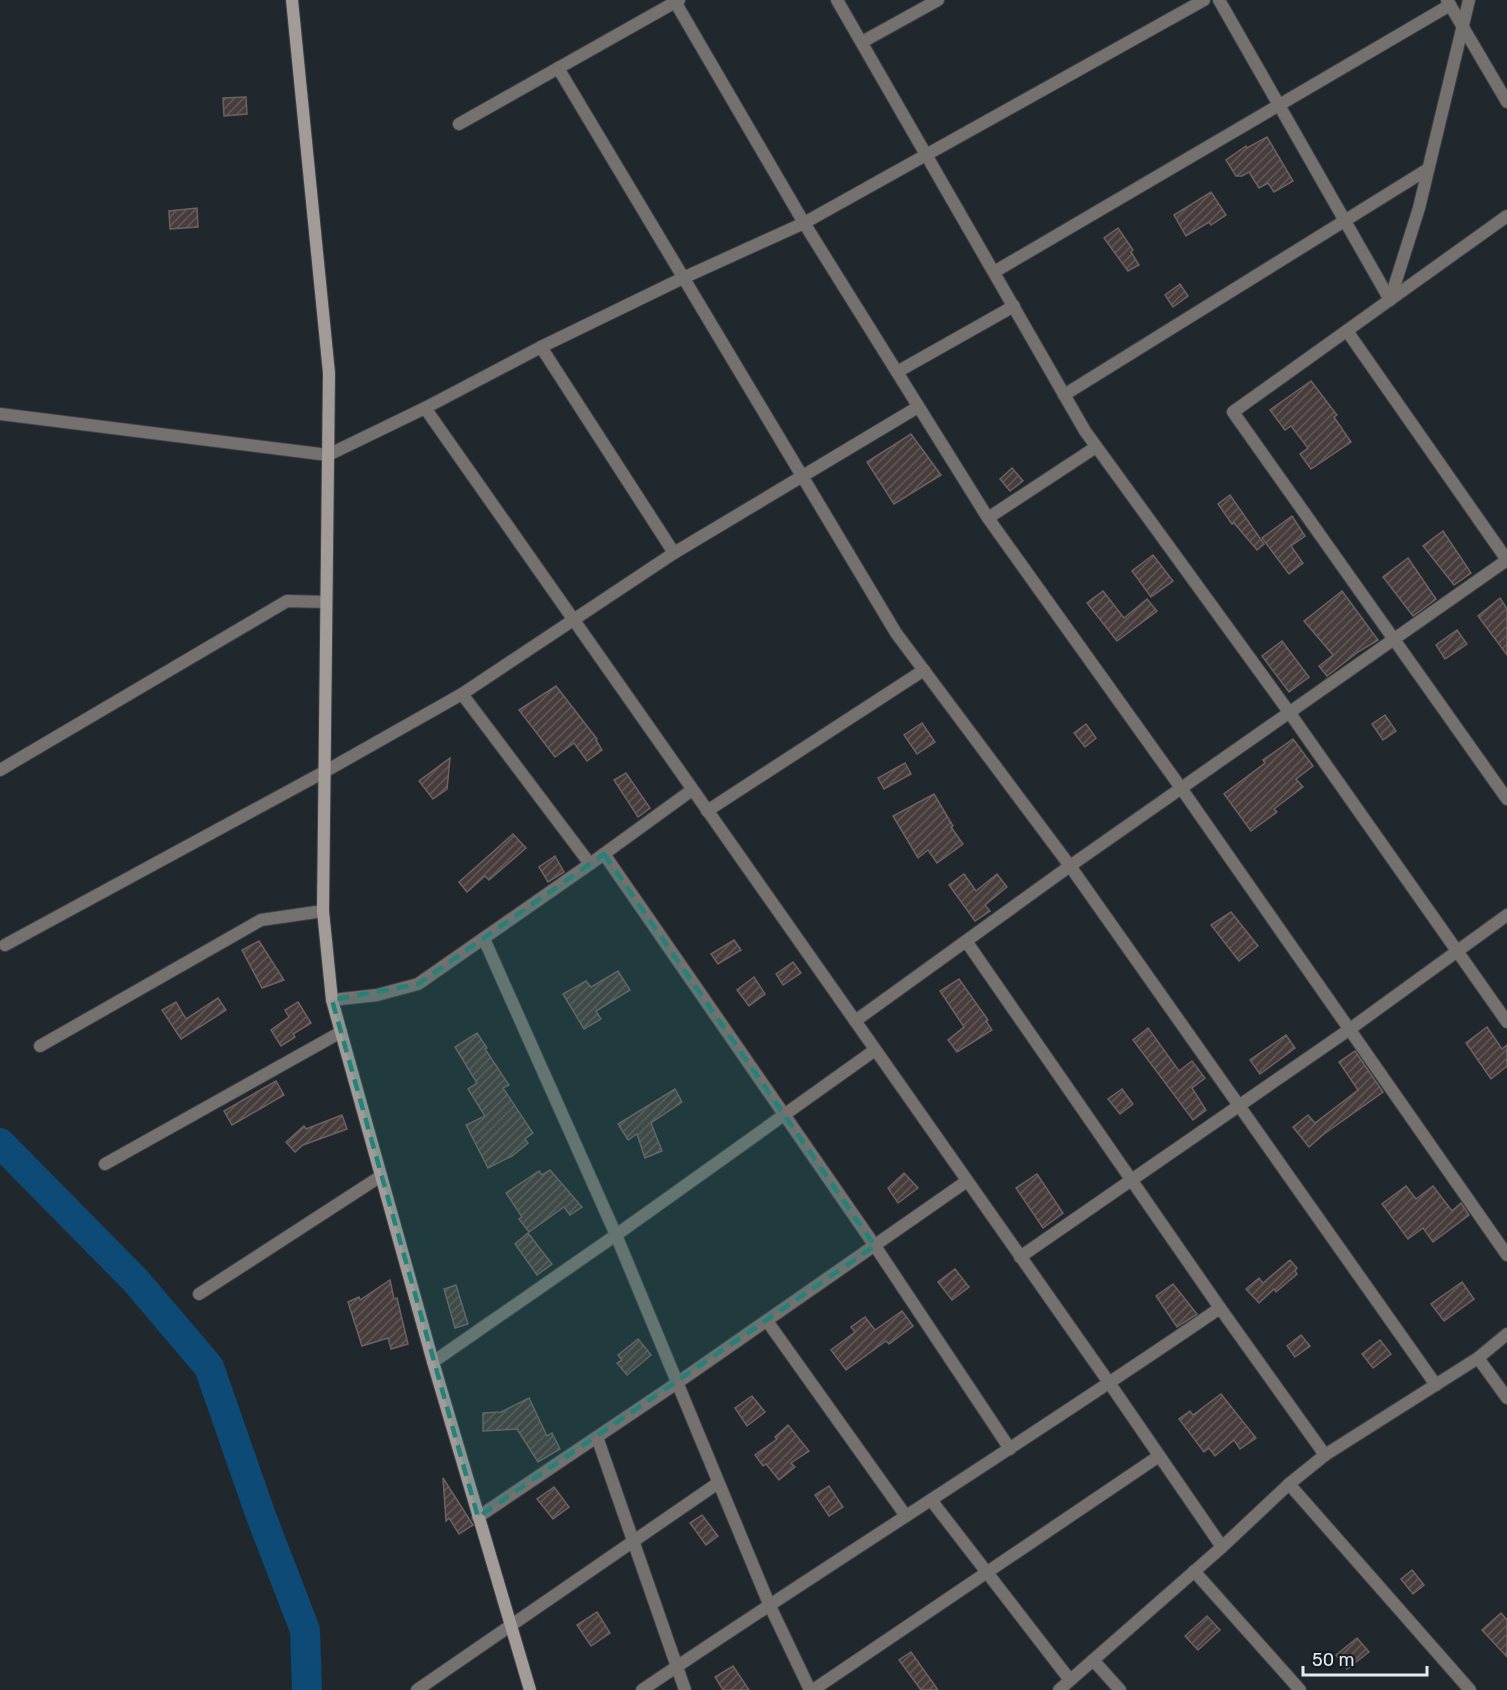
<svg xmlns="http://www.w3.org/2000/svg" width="1507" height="1690" viewBox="0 0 1507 1690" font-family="Rubik,sans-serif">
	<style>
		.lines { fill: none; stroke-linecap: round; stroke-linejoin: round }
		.river { stroke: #0d4a75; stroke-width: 30 }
		.building { fill: url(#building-hatch); stroke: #6e6261; stroke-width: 1.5 }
		.street-casing { stroke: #3c4348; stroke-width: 14 }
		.secondary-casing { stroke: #3c4348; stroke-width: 14 }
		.street { stroke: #75716f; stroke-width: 12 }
		.secondary { stroke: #a29b98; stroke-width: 12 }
		.marked { fill: #24827b; fill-opacity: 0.2; stroke: #24827b; stroke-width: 4.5; stroke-dasharray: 12 8; stroke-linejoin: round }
	</style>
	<defs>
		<pattern id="building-hatch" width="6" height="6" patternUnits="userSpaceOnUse" patternTransform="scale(1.5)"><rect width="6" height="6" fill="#473d3c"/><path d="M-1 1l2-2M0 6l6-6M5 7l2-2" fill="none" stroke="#625958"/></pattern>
	</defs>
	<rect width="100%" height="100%" fill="#20282d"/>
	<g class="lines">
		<polyline class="river" points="0,1143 136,1281 209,1367 261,1516 305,1630 307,1690"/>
	</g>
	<g class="building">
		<polygon points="246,97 247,114 224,116 223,98"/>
		<polygon points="1267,137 1293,181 1274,192 1268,183 1259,188 1249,172 1242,176 1236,176 1226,160 1246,146 1247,148"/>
		<polygon points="1211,192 1226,215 1211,225 1209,222 1186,236 1174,215"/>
		<polygon points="197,208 198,227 170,229 169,211"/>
		<polygon points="1118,228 1133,250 1131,252 1139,265 1128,271 1104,238"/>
		<polygon points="1180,284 1188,296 1173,307 1165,295"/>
		<polygon points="1311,381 1337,415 1334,417 1351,442 1311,469 1300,454 1308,448 1291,426 1285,430 1270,410"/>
		<polygon points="911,434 941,475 894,504 867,462"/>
		<polygon points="1012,468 1023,481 1010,491 1000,479"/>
		<polygon points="1230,495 1264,544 1257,550 1234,523 1232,524 1218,504"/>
		<polygon points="1292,516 1305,536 1291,546 1303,563 1289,574 1262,538"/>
		<polygon points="1443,531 1471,573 1454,585 1423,546"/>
		<polygon points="1153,555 1173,581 1151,597 1132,571"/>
		<polygon points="1408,558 1436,599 1413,616 1383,577"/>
		<polygon points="1103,591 1124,618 1147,599 1157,611 1117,641 1087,603"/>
		<polygon points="1342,591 1378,640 1358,652 1327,676 1319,666 1333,655 1304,621"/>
		<polygon points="1500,598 1507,609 1507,655 1478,616"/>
		<polygon points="1457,630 1467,644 1445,659 1436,645"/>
		<polygon points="1282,641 1309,677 1289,692 1262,656"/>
		<polygon points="556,686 597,739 596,740 602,750 587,761 574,743 555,757 519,710"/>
		<polygon points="1385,715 1396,731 1383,740 1372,724"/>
		<polygon points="922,723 935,742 917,754 904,735"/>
		<polygon points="1086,724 1096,738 1085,747 1074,733"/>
		<polygon points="1293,739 1313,766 1296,779 1303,787 1274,809 1277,812 1251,831 1224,794 1265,763 1263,760"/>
		<polygon points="450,758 447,789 433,799 419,781"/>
		<polygon points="905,763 911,774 884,789 878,778"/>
		<polygon points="626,773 650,808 638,817 614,780"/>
		<polygon points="934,794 953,826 951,827 963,844 937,863 928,850 918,858 893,816"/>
		<polygon points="513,834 526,848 489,880 485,876 467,892 459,882"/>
		<polygon points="555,856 564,872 548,882 539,867"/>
		<polygon points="964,874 976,891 997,874 1007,887 985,905 990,911 975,921 949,885"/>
		<polygon points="1231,912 1258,946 1239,961 1211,925"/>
		<polygon points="734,940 741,950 718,964 711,954"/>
		<polygon points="259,941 284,980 262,988 242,950"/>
		<polygon points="793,962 801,973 783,985 776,974"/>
		<polygon points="618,971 630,990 596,1011 601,1019 584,1029 563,994 586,981 591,987"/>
		<polygon points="754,977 765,994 749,1006 737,990"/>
		<polygon points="959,979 988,1020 986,1021 992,1030 957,1052 948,1040 964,1027 940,991"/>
		<polygon points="218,998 226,1010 181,1039 162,1010 176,1002 186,1019"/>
		<polygon points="298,1002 311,1023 293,1034 295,1037 281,1046 271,1030 289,1017 285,1010"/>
		<polygon points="1487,1027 1502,1049 1507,1045 1507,1066 1491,1079 1466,1043"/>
		<polygon points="1148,1028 1179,1071 1192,1061 1205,1078 1192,1088 1206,1110 1193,1120 1133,1040"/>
		<polygon points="477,1033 487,1048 485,1049 509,1085 503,1088 533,1133 525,1139 528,1143 512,1156 488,1168 466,1125 485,1116 468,1089 477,1083 455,1047"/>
		<polygon points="1286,1035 1295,1048 1260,1074 1250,1060"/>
		<polygon points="1355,1051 1383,1092 1324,1134 1309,1147 1293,1127 1308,1115 1315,1123 1358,1090 1339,1062"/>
		<polygon points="276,1081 284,1095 232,1125 224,1111"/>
		<polygon points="675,1089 682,1102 651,1123 662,1151 645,1158 637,1134 628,1140 618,1124"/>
		<polygon points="1122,1089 1133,1104 1120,1114 1108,1099"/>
		<polygon points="342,1115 347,1129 303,1145 295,1152 286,1142 304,1126 306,1129"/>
		<polygon points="550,1170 582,1207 570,1215 564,1207 529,1232 519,1219 522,1217 506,1193 539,1171 542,1175"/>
		<polygon points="904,1173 918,1188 898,1203 888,1188"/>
		<polygon points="1037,1174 1063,1213 1043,1228 1016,1188"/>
		<polygon points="1406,1186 1416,1199 1433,1186 1452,1211 1461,1203 1469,1215 1433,1242 1423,1228 1408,1239 1382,1204"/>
		<polygon points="528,1233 552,1264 537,1275 515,1244"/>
		<polygon points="1290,1260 1297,1268 1295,1271 1297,1274 1276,1292 1274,1289 1259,1303 1246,1289 1259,1278 1263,1283"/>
		<polygon points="955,1269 969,1287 952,1300 938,1282"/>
		<polygon points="390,1280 394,1299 397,1298 408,1344 391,1349 388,1338 362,1346 348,1302 359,1297 360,1300"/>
		<polygon points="1462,1282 1474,1299 1444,1321 1431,1304"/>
		<polygon points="1173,1284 1197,1314 1177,1327 1156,1296"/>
		<polygon points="456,1285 468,1324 455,1328 444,1289"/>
		<polygon points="902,1311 913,1326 889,1344 886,1341 846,1370 831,1350 855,1332 851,1327 865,1317 875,1330"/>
		<polygon points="1301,1335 1310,1346 1295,1357 1287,1346"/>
		<polygon points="638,1339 651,1355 627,1375 617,1363 622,1360 618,1355"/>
		<polygon points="1380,1340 1391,1354 1373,1368 1362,1354"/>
		<polygon points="1221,1394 1256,1438 1240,1449 1234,1440 1215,1456 1209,1448 1204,1452 1179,1419 1190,1411 1193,1415"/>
		<polygon points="752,1396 765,1412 747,1426 735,1408"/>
		<polygon points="529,1398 547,1436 552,1433 560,1449 538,1462 517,1429 483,1431 483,1413 501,1412"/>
		<polygon points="788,1425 809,1451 791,1463 795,1467 779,1480 766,1464 763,1466 755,1455 777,1439 775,1437"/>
		<polygon points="443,1478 473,1525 459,1534 449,1518 446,1521"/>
		<polygon points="829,1486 843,1507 829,1516 815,1495"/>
		<polygon points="554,1487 569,1507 553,1519 537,1499"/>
		<polygon points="702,1515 718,1536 706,1545 690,1523"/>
		<polygon points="1412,1570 1424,1585 1413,1594 1401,1579"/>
		<polygon points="597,1612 610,1633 591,1646 577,1625"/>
		<polygon points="1501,1613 1507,1620 1507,1657 1482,1630"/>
		<polygon points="1207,1616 1220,1630 1198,1650 1185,1636"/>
		<polygon points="1357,1638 1369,1652 1347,1669 1336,1655"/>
		<polygon points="911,1652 938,1690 921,1690 899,1660"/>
		<polygon points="733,1666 749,1690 723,1690 715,1677"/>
	</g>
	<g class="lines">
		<defs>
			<g id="street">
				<polyline points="674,0 804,223 988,518 1181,788 1507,1255"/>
				<polyline points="837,0 1085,431 1289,712 1507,1022"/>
				<polyline points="1219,0 1390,300"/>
				<polyline points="1447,0 1507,102"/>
				<polyline points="862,42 938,0"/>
				<polyline points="558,68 896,633 1070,866 1436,1385"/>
				<polyline points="459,124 679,0"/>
				<polyline points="1507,216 1233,412 1507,799"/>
				<polyline points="994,272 1450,5"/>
				<polyline points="1390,300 1419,208 1469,0"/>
				<polyline points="1347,331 1507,560"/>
				<polyline points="541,347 674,553"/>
				<polyline points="897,372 1014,306"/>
				<polyline points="1064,395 1428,169"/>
				<polyline points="425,408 1110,1384 1222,1547"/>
				<polyline points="0,414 328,455 425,408 541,347 683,278 804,223 1204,0"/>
				<polyline points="988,518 1096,447"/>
				<polyline points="462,694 590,864"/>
				<polyline points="0,770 287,601 326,602"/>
				<polyline points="707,811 924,670"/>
				<polyline points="604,854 875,1246 1010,1449"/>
				<polyline points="484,939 616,1235 769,1604 810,1690"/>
				<polyline points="966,941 1220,1308 1325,1455"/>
				<polyline points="5,945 324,772 462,694 674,553 918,407"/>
				<polyline points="332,1000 377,995 418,984 590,864 692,790"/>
				<polyline points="855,1021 1070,866 1507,560"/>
				<polyline points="40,1046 261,920 323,911"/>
				<polyline points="105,1164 341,1032"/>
				<polyline points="1020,1257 1350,1029 1507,915"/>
				<polyline points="199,1294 381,1176"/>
				<polyline points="767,1321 906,1516"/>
				<polyline points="1478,1358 1507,1398"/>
				<polyline points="433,1362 616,1235 875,1050"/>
				<polyline points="597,1437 685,1690"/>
				<polyline points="1289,1484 1470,1690"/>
				<polyline points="931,1500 1070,1680"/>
				<polyline points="478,1517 677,1383 967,1181"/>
				<polyline points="1194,1571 1300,1690"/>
				<polyline points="1093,1660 1120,1690"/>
				<polyline points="417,1690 718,1483"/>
				<path d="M642,1690c191,-129 387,-251 578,-382"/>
				<polyline points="813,1690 1159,1456"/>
				<polyline points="1059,1690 1222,1547 1289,1484 1325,1455 1478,1358 1507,1334"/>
			</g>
			<polyline id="secondary" points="292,0 329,373 323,911 332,1000 433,1362 530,1690"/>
		</defs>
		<use href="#street" class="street-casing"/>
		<use href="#secondary" class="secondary-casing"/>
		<use href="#street" class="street"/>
		<use href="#secondary" class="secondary"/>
	</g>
	<path class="marked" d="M604,854l271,392 -397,271 -146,-517 86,-16z"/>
	<path d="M1303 1666v9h124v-9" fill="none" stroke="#e6ebef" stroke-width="3"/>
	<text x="1312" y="1666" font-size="18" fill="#e6ebef" stroke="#171e23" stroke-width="4.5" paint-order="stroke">50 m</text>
</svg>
